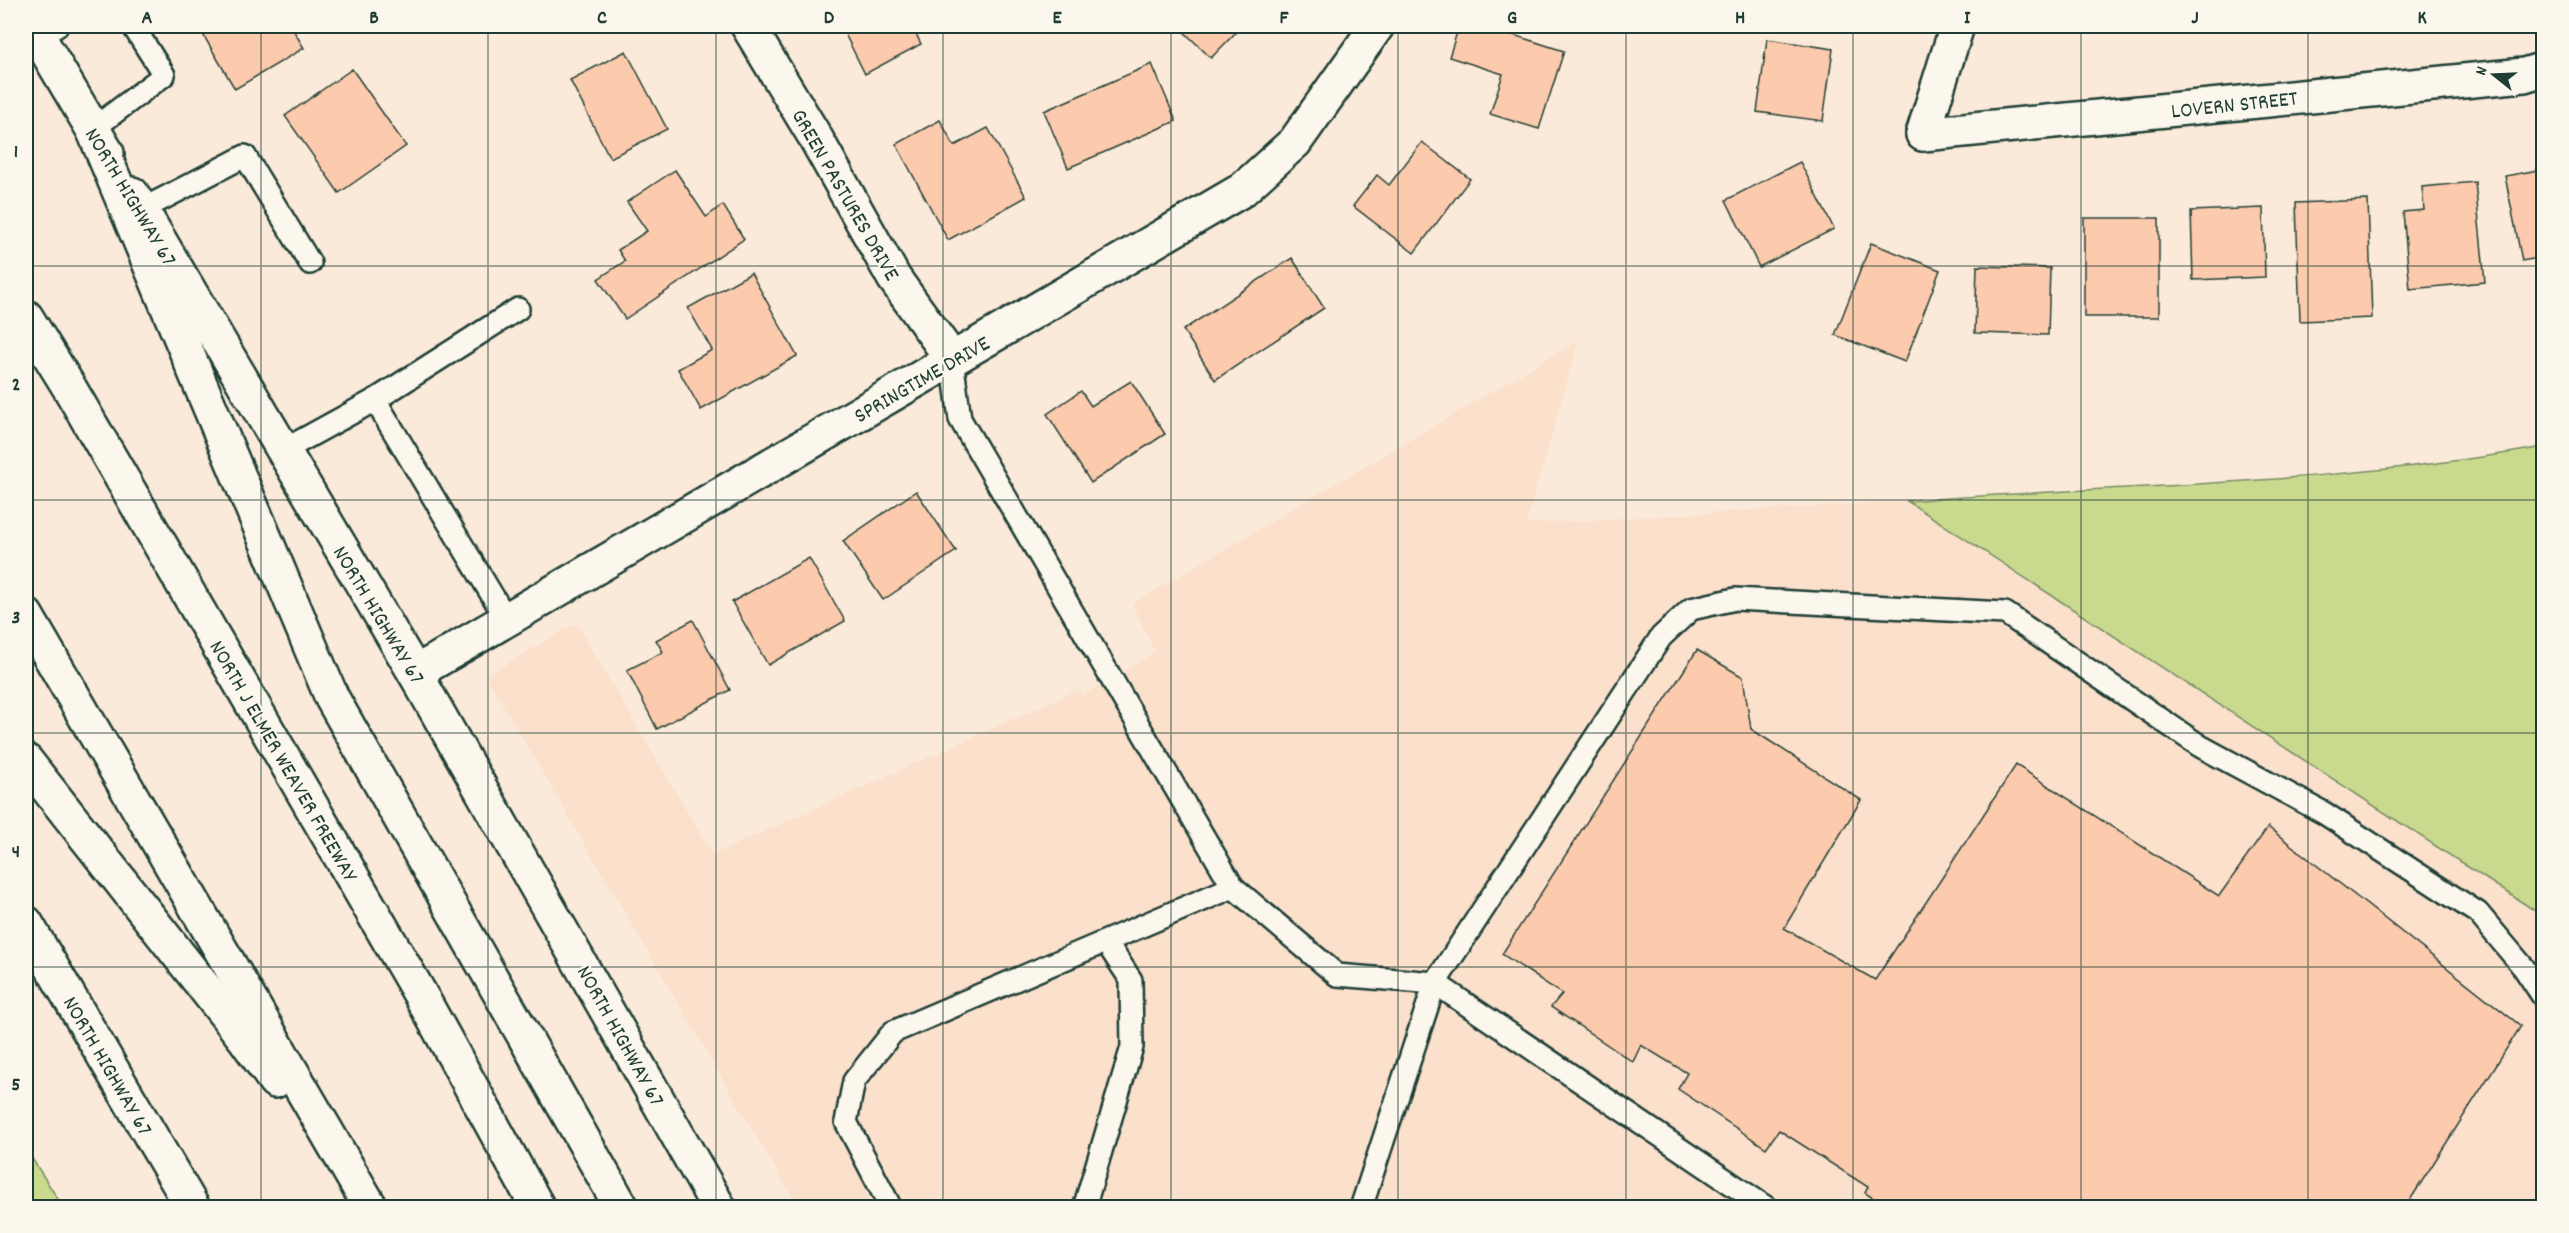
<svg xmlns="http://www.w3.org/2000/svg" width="2569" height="1233" viewBox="0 0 2569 1233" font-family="Dekko,sans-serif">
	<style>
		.built { fill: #fbe0cc }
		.green { fill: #c9da8f; stroke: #748c62; stroke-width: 1.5 }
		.building { fill: #fccaac; stroke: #1f3d34; stroke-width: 1.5 }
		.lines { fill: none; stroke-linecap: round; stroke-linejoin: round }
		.lane-casing { stroke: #1f3d34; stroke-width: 26 }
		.street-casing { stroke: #1f3d34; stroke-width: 38 }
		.secondary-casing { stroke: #1f3d34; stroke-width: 38 }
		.highway-casing { stroke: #1f3d34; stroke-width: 38 }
		.lane { stroke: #fbf7ec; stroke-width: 21 }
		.street { stroke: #fbf7ec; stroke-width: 33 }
		.secondary { stroke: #fbf7ec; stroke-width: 33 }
		.highway { stroke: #fbf7ec; stroke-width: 33 }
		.grid { fill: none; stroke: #1f3d34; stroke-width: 1.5; stroke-opacity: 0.55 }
		.labels { text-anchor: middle; stroke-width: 4.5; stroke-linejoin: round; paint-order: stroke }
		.street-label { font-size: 22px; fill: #1f3d34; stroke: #fbf7ec }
		.neatline { fill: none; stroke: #1f3d34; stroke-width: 2 }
		.grid-label { font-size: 20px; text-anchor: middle; font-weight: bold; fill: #1f3d34 }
	</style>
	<rect width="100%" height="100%" fill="#fbead9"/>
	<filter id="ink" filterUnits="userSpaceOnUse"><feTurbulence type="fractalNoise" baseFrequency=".0167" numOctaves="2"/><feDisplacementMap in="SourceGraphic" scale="12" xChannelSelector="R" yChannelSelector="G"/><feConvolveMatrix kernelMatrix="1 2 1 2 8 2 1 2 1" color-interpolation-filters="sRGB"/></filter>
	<g filter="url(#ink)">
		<polygon class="built" points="1579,340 1526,524 1907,501 2543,916 2543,1207 798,1207 486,676 576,623 713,855 1079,689 1080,697 1155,652 1132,604"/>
		<g class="green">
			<path d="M2543,447v469l-636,-415c213,-16 426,-16 636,-54z"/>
			<polygon points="26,1149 63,1207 26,1207"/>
		</g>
		<g class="building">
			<polygon points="198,26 291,26 304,48 235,89"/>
			<polygon points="841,26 912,26 921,44 865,74"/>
			<polygon points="1178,26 1242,26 1211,58"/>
			<polygon points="1459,26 1485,26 1564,51 1539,129 1490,114 1503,74 1449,57"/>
			<polygon points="1767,39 1833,49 1823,121 1757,112"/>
			<polygon points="626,51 667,129 610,158 570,80"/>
			<polygon points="1152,64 1176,121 1068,168 1044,111"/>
			<polygon points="352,69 406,146 339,193 285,116"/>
			<polygon points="940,120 954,146 988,128 1026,197 948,240 896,144"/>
			<polygon points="1422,142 1470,179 1414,253 1353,206 1377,175 1389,185"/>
			<polygon points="1800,162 1834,229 1759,267 1726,200"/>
			<polygon points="2544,169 2544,257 2522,261 2505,176"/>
			<polygon points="675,170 706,217 723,205 744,239 625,319 598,279 625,261 618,250 647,231 627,202"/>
			<polygon points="2475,182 2485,282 2410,289 2403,212 2424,210 2422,187"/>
			<polygon points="2368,200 2372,318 2300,321 2296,203"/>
			<polygon points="2263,208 2265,277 2193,280 2191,211"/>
			<rect x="2084" y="218" width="75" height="99"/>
			<polygon points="1871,243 1940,270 1905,362 1835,335"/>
			<polygon points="1292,258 1324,308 1215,380 1183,330"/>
			<polygon points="1977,266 2050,268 2048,335 1975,333"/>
			<polygon points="751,273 797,356 701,410 678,369 712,350 688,308"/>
			<polygon points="1131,381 1165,434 1091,483 1047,414 1081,391 1091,406"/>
			<polygon points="916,491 956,551 883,600 843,541"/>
			<polygon points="809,558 845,621 768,665 732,602"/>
			<polygon points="693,620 730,690 657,729 627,670 663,652 656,640"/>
			<polygon points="1697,650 1743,677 1751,729 1861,800 1784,928 1875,980 2016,765 2219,896 2268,827 2521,1026 2405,1208 1874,1207 1878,1201 1865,1193 1868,1187 1779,1130 1766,1148 1678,1089 1687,1073 1641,1045 1633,1062 1551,1007 1562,994 1502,954"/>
		</g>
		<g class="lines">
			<defs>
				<g id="lane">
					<polyline points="39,37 57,26"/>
					<polyline points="93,129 164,75 133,26"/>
					<polyline points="141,210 245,156 310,263"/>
					<polyline points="375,400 518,309"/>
					<polyline points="284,450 375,400 507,620"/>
					<polyline points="1233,887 1337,975 1435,983 1767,1208"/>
					<polyline points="891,1208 846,1122 854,1081 893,1032 1233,887 960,419 952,359"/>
					<polyline points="1084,1208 1132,1047 1131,980 1106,942"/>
					<polyline points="1361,1208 1435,983 1661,637 1691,609 1735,599 2005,613 2200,746 2324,813 2478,913 2524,968 2544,998"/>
				</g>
				<g id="street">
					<polyline points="748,26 814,135 894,278 952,359"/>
					<polyline points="1923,134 2524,75 2544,69"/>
					<polyline points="415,673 1242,190 1295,142 1377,26"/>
				</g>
				<g id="secondary">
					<polyline points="32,26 107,153"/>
					<polyline points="1923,134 1957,26"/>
					<polyline points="132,194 415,673 719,1208"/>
					<polyline points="26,923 193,1208"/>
				</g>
				<g id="highway">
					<polyline points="93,129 332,698 622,1208"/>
					<polyline points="26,317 69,387 420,994 538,1208"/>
					<polyline points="26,615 371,1208"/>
					<polyline points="26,761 245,1039 275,1081"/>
				</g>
			</defs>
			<use href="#lane" class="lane-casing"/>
			<use href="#street" class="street-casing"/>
			<use href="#secondary" class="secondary-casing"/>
			<use href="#highway" class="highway-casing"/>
			<use href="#lane" class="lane"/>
			<use href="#street" class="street"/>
			<use href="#secondary" class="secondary"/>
			<use href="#highway" class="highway"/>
		</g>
	</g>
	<path class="grid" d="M261,26v1182M488,26v1182M716,26v1182M943,26v1182M1171,26v1182M1398,26v1182M1626,26v1182M1853,26v1182M2081,26v1182M2308,26v1182M26,266h2518M26,500h2518M26,733h2518M26,967h2518"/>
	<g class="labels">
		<g class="street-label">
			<text transform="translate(2234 103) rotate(-6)" y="8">LOVERN STREET</text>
			<text transform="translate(847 194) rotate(60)" y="8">GREEN PASTURES DRIVE</text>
			<text transform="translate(132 196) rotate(59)" y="8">NORTH HIGHWAY 67</text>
			<text transform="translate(921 378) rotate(-30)" y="8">SPRINGTIME DRIVE</text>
			<text transform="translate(380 614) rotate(59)" y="8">NORTH HIGHWAY 67</text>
			<text transform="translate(285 760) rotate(60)" y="8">NORTH J ELMER WEAVER FREEWAY</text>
			<text transform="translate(622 1035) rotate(61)" y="8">NORTH HIGHWAY 67</text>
			<text transform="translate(109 1065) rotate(60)" y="8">NORTH HIGHWAY 67</text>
		</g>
	</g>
	<rect width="2569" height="1233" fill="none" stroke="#fbf7ec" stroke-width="66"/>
	<g transform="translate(2494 75) rotate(288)" stroke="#fbf7ec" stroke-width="4.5" paint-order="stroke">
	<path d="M0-4.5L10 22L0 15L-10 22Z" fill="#1f3d34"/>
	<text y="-9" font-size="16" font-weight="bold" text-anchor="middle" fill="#1f3d34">N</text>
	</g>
	<rect x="33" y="33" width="2503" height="1167" class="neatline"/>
	<g class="grid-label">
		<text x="147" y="23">A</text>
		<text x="374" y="23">B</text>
		<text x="602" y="23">C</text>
		<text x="829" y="23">D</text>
		<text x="1057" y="23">E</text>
		<text x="1284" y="23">F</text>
		<text x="1512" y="23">G</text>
		<text x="1740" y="23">H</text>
		<text x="1967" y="23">I</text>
		<text x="2195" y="23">J</text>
		<text x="2422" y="23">K</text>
		<text x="16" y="157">1</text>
		<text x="16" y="390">2</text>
		<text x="16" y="623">3</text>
		<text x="16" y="857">4</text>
		<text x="16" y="1090">5</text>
	</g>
</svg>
